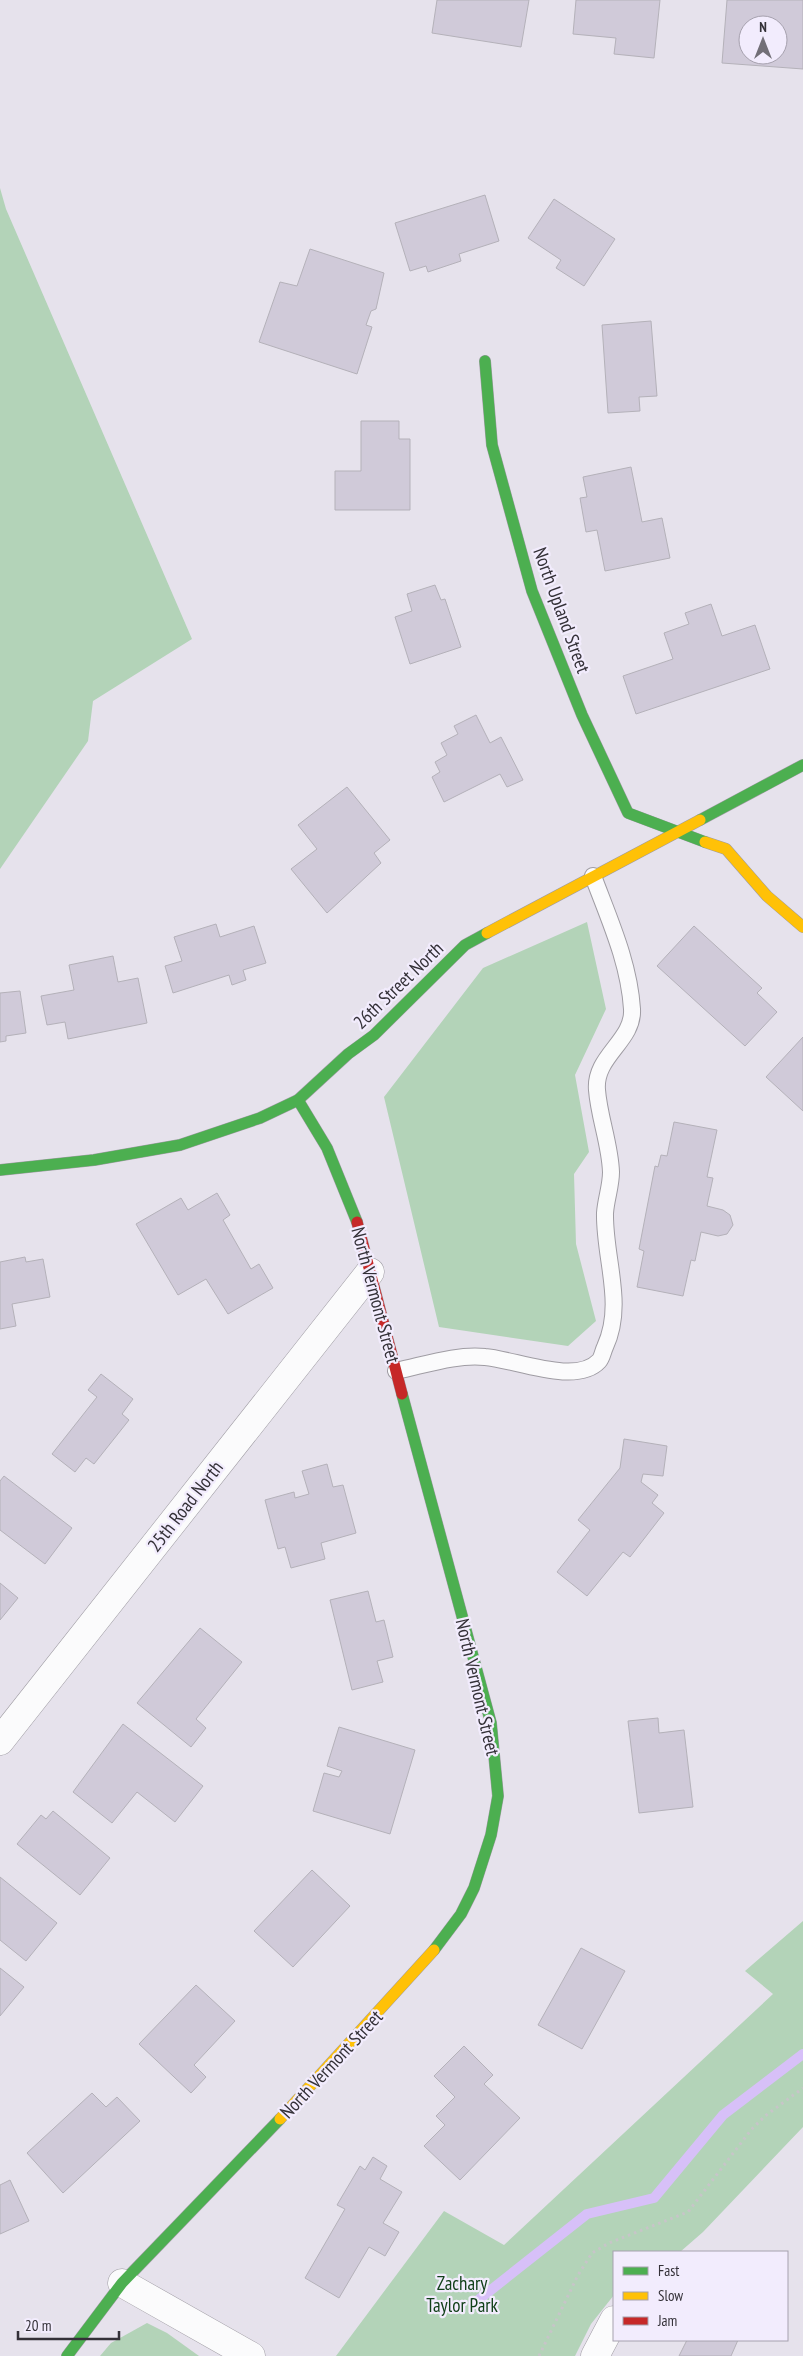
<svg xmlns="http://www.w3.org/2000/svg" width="803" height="2356" viewBox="0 0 803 2356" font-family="'PT Sans Narrow',sans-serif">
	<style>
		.green { fill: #b3d3b8 }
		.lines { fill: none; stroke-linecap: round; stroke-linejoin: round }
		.stream { stroke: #d7c0f8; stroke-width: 10 }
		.building { fill: #d0cad9; stroke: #b4b1b9; fill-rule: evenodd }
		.lane-casing { stroke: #9f9ca3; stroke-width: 18 }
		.street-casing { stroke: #9f9ca3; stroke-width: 29 }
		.fast-casing { stroke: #9f9ca3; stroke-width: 12 }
		.slow-casing { stroke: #9f9ca3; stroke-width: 12 }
		.jam-casing { stroke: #9f9ca3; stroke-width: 12 }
		.path { stroke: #c7c5c8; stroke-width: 3; stroke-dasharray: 2.5 4; stroke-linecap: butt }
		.lane { stroke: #fbfbfc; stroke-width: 16 }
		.street { stroke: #fbfbfc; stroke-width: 28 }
		.fast { stroke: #4caf50; stroke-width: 11 }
		.slow { stroke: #ffc107; stroke-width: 11 }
		.jam { stroke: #c62828; stroke-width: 11 }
		.labels { text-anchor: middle; stroke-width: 4.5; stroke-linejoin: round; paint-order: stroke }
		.street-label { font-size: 19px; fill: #343138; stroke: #f2ecfd }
		.park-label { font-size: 19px; fill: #114019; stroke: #f2ecfd }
	</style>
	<rect width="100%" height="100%" fill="#e6e2ec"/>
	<g class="green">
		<polygon points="0,188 6,209 192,639 93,701 88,741 0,869"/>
		<polygon points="587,922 606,1009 575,1075 589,1152 574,1174 576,1244 596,1321 568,1346 439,1327 384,1097 483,968"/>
		<polygon points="803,1921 803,2127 703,2232 680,2252 614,2252 614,2295 591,2324 575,2356 336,2356 444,2211 504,2245 773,1994 745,1971"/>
		<polygon points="147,2323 167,2333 199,2356 100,2356 111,2343"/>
	</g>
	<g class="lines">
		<polyline class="stream" points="477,2301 587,2214 654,2198 723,2115 803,2054"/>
	</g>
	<g class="building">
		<polygon points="437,0 529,0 521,47 432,33"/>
		<polygon points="576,0 660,0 654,58 614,54 616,38 573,34"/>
		<path d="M727,0h76v69l-81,-6zM748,25h30v30h-30z"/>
		<polygon points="485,195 499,241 459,254 461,261 428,272 426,266 410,271 395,223"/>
		<polygon points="554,199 615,239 584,286 556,268 561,260 528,238"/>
		<polygon points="310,249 384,273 376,309 371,311 366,325 372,327 357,374 259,342 280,282 297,286"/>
		<polygon points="651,321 657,396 639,397 640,411 608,413 602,325"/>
		<polygon points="361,421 399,421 399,439 410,439 410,510 335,510 335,471 361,471"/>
		<polygon points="631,467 642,522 662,518 670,558 605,571 597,530 586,532 580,498 587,497 583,477"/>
		<polygon points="435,585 441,600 445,599 461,647 410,664 395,617 412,611 407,594"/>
		<polygon points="711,604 722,636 755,625 770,669 636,714 623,676 673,659 664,633 689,624 685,613"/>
		<polygon points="476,715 490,743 501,737 523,780 507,787 500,774 444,802 432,777 440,772 435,762 447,755 441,743 458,734 454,726"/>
		<polygon points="347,787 390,840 374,853 381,863 327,913 291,869 317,849 298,825"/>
		<polygon points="216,924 220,937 254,926 266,963 243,970 246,980 232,985 229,975 173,993 165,966 182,961 174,937"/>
		<polygon points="694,926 762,988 757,993 777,1012 745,1046 657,966"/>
		<polygon points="113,956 118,982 138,978 147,1023 68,1039 65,1022 47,1025 41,996 74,990 69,965"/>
		<polygon points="20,991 26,1033 6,1036 6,1041 0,1042 0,993"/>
		<polygon points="803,1037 803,1111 766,1077"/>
		<polygon points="674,1122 717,1130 707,1177 713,1178 707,1206 723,1210 730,1215 733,1225 727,1234 718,1236 701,1232 695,1261 691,1260 683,1296 637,1287 644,1251 639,1249 655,1166 658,1167 661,1155 667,1156"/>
		<polygon points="217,1193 230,1215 223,1220 251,1269 259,1264 273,1288 228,1314 206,1279 178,1295 136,1224 181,1198 188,1210"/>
		<polygon points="25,1257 26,1262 43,1259 50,1297 12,1304 16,1326 0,1329 0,1262"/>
		<polygon points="101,1374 133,1399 122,1414 129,1420 94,1464 86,1458 75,1472 52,1454 97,1397 88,1390"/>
		<polygon points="624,1439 667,1446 663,1476 643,1474 641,1482 658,1495 652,1503 664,1513 630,1557 623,1552 587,1596 557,1572 590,1530 578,1520 620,1468"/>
		<polygon points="327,1464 333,1487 343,1485 356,1533 321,1543 325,1559 291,1568 285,1547 278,1549 265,1500 294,1492 295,1498 309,1494 302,1471"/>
		<polygon points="4,1476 72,1528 45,1564 0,1530 0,1481"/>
		<polygon points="0,1583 18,1598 0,1620"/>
		<polygon points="368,1591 376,1622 384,1620 393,1657 377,1661 383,1682 352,1690 330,1600"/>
		<polygon points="200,1628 242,1662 196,1719 206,1728 191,1747 137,1703"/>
		<polygon points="658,1718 659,1733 684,1730 693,1807 639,1813 628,1721"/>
		<polygon points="123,1724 203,1786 175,1822 137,1792 112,1823 73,1792"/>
		<polygon points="339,1727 415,1750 390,1834 313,1811 324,1773 339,1777 342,1771 327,1766"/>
		<polygon points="53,1811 110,1858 80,1895 17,1844 41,1815 46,1819"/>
		<polygon points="312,1870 350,1906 293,1967 254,1931"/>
		<polygon points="0,1877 57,1923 26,1961 0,1940"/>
		<polygon points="581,1948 625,1971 582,2049 538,2025"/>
		<polygon points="0,1968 24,1987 0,2016"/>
		<polygon points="196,1985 235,2021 194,2065 206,2077 191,2093 139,2044"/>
		<polygon points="464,2046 493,2075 484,2084 520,2118 460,2180 424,2146 445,2125 436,2116 455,2097 434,2076"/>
		<polygon points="92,2093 106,2107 117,2097 140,2121 63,2193 27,2153"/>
		<polygon points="373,2157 387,2166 380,2179 402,2192 383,2223 399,2232 385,2256 369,2247 339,2298 305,2278 345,2209 337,2205 360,2166 365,2170"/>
		<polygon points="10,2180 29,2221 0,2234 0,2185"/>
		<polygon points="687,2340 738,2340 731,2356 679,2356"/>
	</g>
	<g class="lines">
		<defs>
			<path id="lane" d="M396,1371c29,-6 60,-17 89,-14 29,2 91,29 114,4 3,-3 4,-10 6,-14 20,-43 -1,-89 0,-134 1,-14 6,-27 6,-41 -1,-28 -12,-55 -14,-82 -3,-34 37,-49 35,-81 -3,-47 -23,-90 -39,-133"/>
			<g id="street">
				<polyline points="0,1741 370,1272"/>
				<polyline points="122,2283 251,2356"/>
				<polyline points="595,2356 614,2320"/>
			</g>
			<g id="fast">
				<polyline points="485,361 492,445 532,591 582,715 628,813 705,842"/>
				<polyline points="700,820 803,765"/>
				<polyline points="298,1100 327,1148 357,1222"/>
				<polyline points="0,1170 94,1160 180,1145 260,1118 298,1100 348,1054 374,1035 465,945 487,933"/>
				<polyline points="402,1394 491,1723 498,1796 491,1835 474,1888 461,1914 434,1950"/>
				<polyline points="67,2356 122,2283 280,2119"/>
			</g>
			<g id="slow">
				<polyline points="705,842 726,849 767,896 803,927"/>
				<polyline points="487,933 700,820"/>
				<polyline points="280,2119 434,1950"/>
			</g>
			<polyline id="jam" points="357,1222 402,1394"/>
		</defs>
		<use href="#lane" class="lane-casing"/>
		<use href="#street" class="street-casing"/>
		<use href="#fast" class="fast-casing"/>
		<use href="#slow" class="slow-casing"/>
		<use href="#jam" class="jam-casing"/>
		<polyline class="path" points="539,2356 578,2275 592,2253 609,2243 688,2212 751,2130 765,2116 803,2088"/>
		<use href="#lane" class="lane"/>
		<use href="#street" class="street"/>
		<use href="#fast" class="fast"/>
		<use href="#slow" class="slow"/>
		<use href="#jam" class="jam"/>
	</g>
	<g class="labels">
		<g class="street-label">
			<text transform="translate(562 610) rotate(70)" y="7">North Upland Street</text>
			<text transform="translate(398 985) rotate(-44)" y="7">26th Street North</text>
			<text transform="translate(376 1295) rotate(75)" y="7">North Vermont Street</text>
			<text transform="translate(185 1506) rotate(-52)" y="7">25th Road North</text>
			<text transform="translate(478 1687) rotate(77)" y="7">North Vermont Street</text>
			<text transform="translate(331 2064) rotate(-47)" y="7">North Vermont Street</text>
		</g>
		<g class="park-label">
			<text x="462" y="2290">Zachary<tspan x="462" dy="22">Taylor Park</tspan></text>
		</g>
	</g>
	<rect x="613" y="2251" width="175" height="90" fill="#f2ecfd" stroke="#a6a1ae"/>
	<rect x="623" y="2267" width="25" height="8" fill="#4caf50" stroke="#a6a1ae"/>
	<text x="658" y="2276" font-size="15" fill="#343138">Fast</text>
	<rect x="623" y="2292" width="25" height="8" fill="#ffc107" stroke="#a6a1ae"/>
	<text x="658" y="2301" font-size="15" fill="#343138">Slow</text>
	<rect x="623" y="2317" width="25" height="8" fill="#c62828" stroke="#a6a1ae"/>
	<text x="658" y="2326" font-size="15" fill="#343138">Jam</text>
	<g transform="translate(763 40)"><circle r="24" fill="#f2ecfd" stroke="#a6a1ae"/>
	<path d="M0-4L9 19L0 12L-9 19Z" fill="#726f77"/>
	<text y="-8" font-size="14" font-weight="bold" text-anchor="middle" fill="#343138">N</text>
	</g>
	<path d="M18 2331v8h101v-8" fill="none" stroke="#343138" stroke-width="2.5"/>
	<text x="25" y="2331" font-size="15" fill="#343138" stroke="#f2ecfd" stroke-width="4" paint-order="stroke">20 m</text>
</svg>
